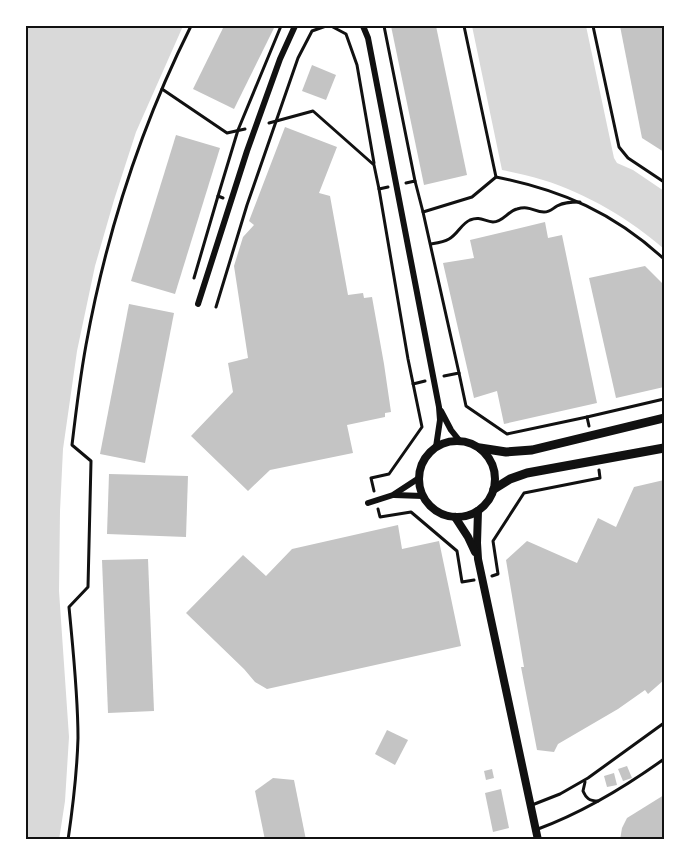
<svg xmlns="http://www.w3.org/2000/svg" width="690" height="865" viewBox="0 0 690 865" font-family="Signika,sans-serif">
	<style>
		.water { fill: #d9d9d9 }
		.building { fill: #c4c4c4 }
		.lines { fill: none; stroke-linecap: round; stroke-linejoin: round }
		.path { stroke: #111; stroke-width: 3 }
		.service { stroke: #111; stroke-width: 3 }
		.minor { stroke: #111; stroke-width: 6 }
		.tertiary { stroke: #111; stroke-width: 8 }
		.secondary { stroke: #111; stroke-width: 9 }
		.neatline { fill: none; stroke: #111; stroke-width: 2 }
	</style>
	<rect width="100%" height="100%" fill="#fff"/>
	<g class="water">
		<polygon points="26,26 183,26 136,132 114,200 95,266 77,351 63,449 60,511 59,591 69,737 65,801 59,840 26,839"/>
		<path d="M472,26h114l28,132 3,5 16,7 31,21v58c-33,-29 -78,-56 -121,-69 -13,-4 -27,-7 -41,-10z"/>
	</g>
	<g class="building">
		<polygon points="224,26 275,26 234,109 193,89"/>
		<polygon points="391,26 436,26 467,175 424,185"/>
		<polygon points="620,26 664,26 664,152 642,138"/>
		<polygon points="312,65 336,75 326,100 302,91"/>
		<polygon points="285,127 337,147 319,193 330,196 348,295 363,293 364,298 372,297 384,364 391,412 385,413 385,417 347,425 353,453 270,470 248,491 191,436 233,392 228,363 248,358 234,266 243,237 254,225 249,221"/>
		<polygon points="176,135 220,148 175,294 131,281"/>
		<polygon points="545,222 548,238 562,235 597,403 504,424 497,391 474,398 443,263 474,258 470,240"/>
		<polygon points="645,266 664,285 664,387 616,398 589,278"/>
		<polygon points="129,304 174,313 145,463 100,454"/>
		<polygon points="109,474 188,476 186,537 107,534"/>
		<polygon points="664,480 664,680 648,694 645,690 618,709 558,744 554,752 537,750 521,667 524,667 506,560 527,541 577,563 598,518 616,527 634,487"/>
		<polygon points="398,525 402,549 439,541 461,646 267,689 255,682 244,669 186,613 243,555 266,576 292,549"/>
		<polygon points="148,559 154,711 108,713 102,560"/>
		<polygon points="387,730 408,740 395,765 375,754"/>
		<polygon points="627,766 632,778 623,781 618,769"/>
		<polygon points="492,769 494,778 486,780 484,771"/>
		<polygon points="614,773 617,785 607,787 604,776"/>
		<polygon points="273,778 294,780 306,840 265,840 255,791"/>
		<polygon points="501,789 509,828 493,832 485,793"/>
		<polygon points="664,795 664,840 620,840 622,828 627,818"/>
	</g>
	<g class="lines">
		<g class="path">
			<polyline points="331,26 346,34 357,65 374,163"/>
			<polyline points="384,26 415,181"/>
			<path d="M464,26l32,151c66,13 118,36 168,82"/>
			<polyline points="593,26 619,147 628,158 664,182"/>
			<polyline points="162,89 227,133 245,129"/>
			<polyline points="269,123 313,111 374,165 379,189 388,187"/>
			<polyline points="406,183 415,181 423,212 472,197 496,177"/>
			<polyline points="223,198 218,196 238,130 281,26"/>
			<polyline points="423,212 459,373 444,376"/>
			<path d="M431,244c6,-1 13,-2 18,-5 9,-5 12,-15 21,-19 10,-4 14,1 23,2 10,0 15,-11 24,-13 13,-4 17,3 27,3 6,0 8,-3 13,-6 7,-4 15,-4 23,-4"/>
			<polyline points="194,278 218,196"/>
			<polyline points="216,307 247,205 298,58 312,31 326,26"/>
			<polyline points="459,373 466,406 507,434 587,417"/>
			<polyline points="413,384 425,381"/>
			<polyline points="589,426 587,417 664,399"/>
			<polyline points="374,491 371,478 389,474 422,427 408,359 379,189"/>
			<polyline points="378,509 380,517 411,512 457,551 462,582 474,580"/>
			<polyline points="492,576 498,574 493,541 524,493 600,478 599,470"/>
			<path d="M68,840c5,-34 9,-68 10,-102 0,-44 -5,-88 -9,-131l19,-20 3,-126 -19,-16c4,-34 8,-67 14,-100 20,-110 55,-219 105,-319"/>
		</g>
		<g class="service">
			<path d="M585,782l-2,9c3,7 6,10 15,10"/>
			<polyline points="532,805 560,794 588,778 664,723"/>
			<path d="M538,829c46,-17 87,-42 126,-70"/>
			<polyline points="605,840 605,839"/>
		</g>
		<g class="minor">
			<polyline points="363,26 368,38 439,407 440,420 436,447"/>
			<polyline points="198,304 247,151 280,59 295,26"/>
			<polyline points="441,411 451,430 459,440"/>
			<polyline points="394,495 423,496"/>
			<polyline points="368,503 393,495 419,478"/>
		</g>
		<g class="tertiary">
			<circle cx="457" cy="479" r="38"/>
			<polyline points="478,511 477,543 478,559 538,840"/>
			<polyline points="455,517 468,537 475,552"/>
		</g>
		<g class="secondary">
			<polyline points="480,448 506,452 532,450 664,418"/>
			<polyline points="494,489 510,479 527,473 664,448"/>
		</g>
	</g>
	<rect width="690" height="865" fill="none" stroke="#ffffff" stroke-width="54"/>
	<rect x="27" y="27" width="636" height="811" class="neatline"/>
</svg>
